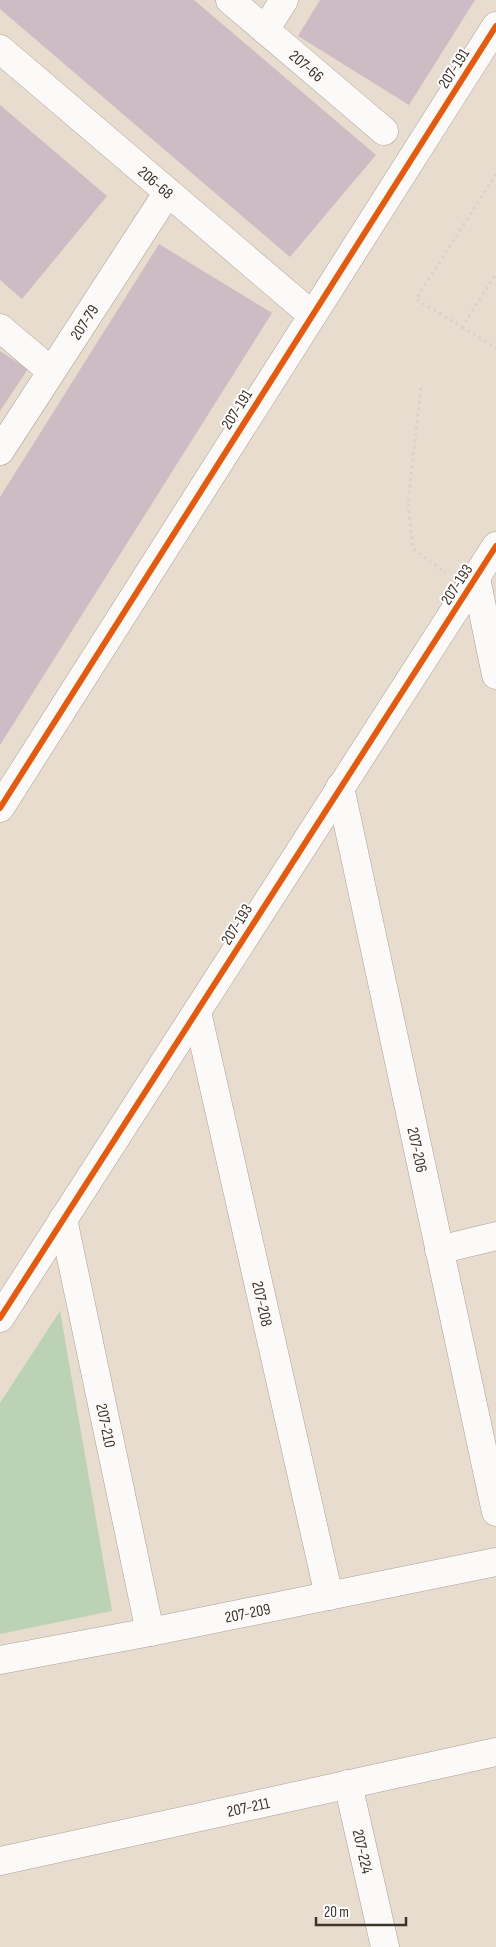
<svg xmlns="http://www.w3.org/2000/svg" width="496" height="1947" viewBox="0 0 496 1947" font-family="'Sofia Sans Condensed',sans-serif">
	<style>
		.green { fill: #bcd2b5 }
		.building { fill: #cebcc4 }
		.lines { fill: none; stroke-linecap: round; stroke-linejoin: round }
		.street-casing { stroke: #aaa197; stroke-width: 29 }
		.secondary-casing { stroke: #aaa197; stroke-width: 29 }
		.path { stroke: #d6d2ce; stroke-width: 3; stroke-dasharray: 2.5 4; stroke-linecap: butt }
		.street { stroke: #fcfaf8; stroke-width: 28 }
		.secondary { stroke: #fcfaf8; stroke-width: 28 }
		.cycleway-casing { stroke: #fff; stroke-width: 9 }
		.cycleway { stroke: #e8590c; stroke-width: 6 }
		.labels { text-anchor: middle; stroke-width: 4; stroke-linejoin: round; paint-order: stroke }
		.street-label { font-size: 16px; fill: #3d342b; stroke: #fff }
	</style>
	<rect width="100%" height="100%" fill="#e8dcce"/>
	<polygon class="green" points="60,1311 112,1611 0,1634 0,1403"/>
	<g class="building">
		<polygon points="0,0 194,0 376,155 290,257 0,9"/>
		<polygon points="320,0 475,0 409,105 298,36"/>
		<polygon points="0,105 107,196 22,299 0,280"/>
		<polygon points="159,244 272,313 0,745 0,497"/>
		<polygon points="0,351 28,369 0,411"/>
	</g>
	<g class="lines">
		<defs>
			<g id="street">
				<path id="s1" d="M230,0l154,131"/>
				<polyline points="265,30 284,0"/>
				<path id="s2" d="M0,49l312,266"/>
				<polyline points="0,328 51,371"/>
				<path id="s3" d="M0,451l168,-259"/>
				<polyline points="476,578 496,675"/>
				<path id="s4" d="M340,787l156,725"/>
				<path id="s5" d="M197,1012l132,584"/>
				<path id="s6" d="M63,1219l87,413"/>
				<polyline points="439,1250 496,1236"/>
				<path id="s7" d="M0,1660l150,-28 346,-70"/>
				<path id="s8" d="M348,1784l37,163"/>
				<path id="s9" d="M0,1861l496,-109"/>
			</g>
			<g id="secondary">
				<polyline points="0,808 496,26"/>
				<polyline points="0,1318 496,546"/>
			</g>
		</defs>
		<use href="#street" class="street-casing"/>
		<use href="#secondary" class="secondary-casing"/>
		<g class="path">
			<polyline points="496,174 416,299 462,327 496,274"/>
			<polyline points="462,327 496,348"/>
			<polyline points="421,388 408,502 413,549 446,573"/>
		</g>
		<use href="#street" class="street"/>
		<use href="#secondary" class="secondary"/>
		<defs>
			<g id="cycleway">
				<polyline points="0,808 496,26"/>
				<polyline points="0,1318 496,546"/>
			</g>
		</defs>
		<use href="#cycleway" class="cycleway-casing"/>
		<use href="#cycleway" class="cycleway"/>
	</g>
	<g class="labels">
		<g class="street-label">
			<text dy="6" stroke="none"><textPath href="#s1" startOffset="101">207-66</textPath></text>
			<text transform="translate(453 68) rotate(-58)" y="6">207-191</text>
			<text dy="6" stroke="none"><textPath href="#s2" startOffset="205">206-68</textPath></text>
			<text dy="6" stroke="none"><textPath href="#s3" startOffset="154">207-79</textPath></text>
			<text transform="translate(236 409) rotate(-58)" y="6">207-191</text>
			<text transform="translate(456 584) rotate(-57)" y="6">207-193</text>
			<text transform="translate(236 924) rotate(-58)" y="6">207-193</text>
			<text dy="6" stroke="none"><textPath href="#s4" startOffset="371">207-206</textPath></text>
			<text dy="6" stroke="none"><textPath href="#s5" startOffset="299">207-208</textPath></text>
			<text dy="6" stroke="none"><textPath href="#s6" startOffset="211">207-210</textPath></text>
			<text dy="6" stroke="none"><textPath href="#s7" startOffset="252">207-209</textPath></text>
			<text dy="6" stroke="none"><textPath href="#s9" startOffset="254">207-211</textPath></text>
			<text dy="6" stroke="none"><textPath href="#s8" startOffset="69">207-224</textPath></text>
		</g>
	</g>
	<path d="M316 1917v8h90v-8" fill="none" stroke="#3d342b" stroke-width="2.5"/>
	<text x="324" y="1917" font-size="15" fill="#3d342b" stroke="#ffffff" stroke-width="4" paint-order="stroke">20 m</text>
</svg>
